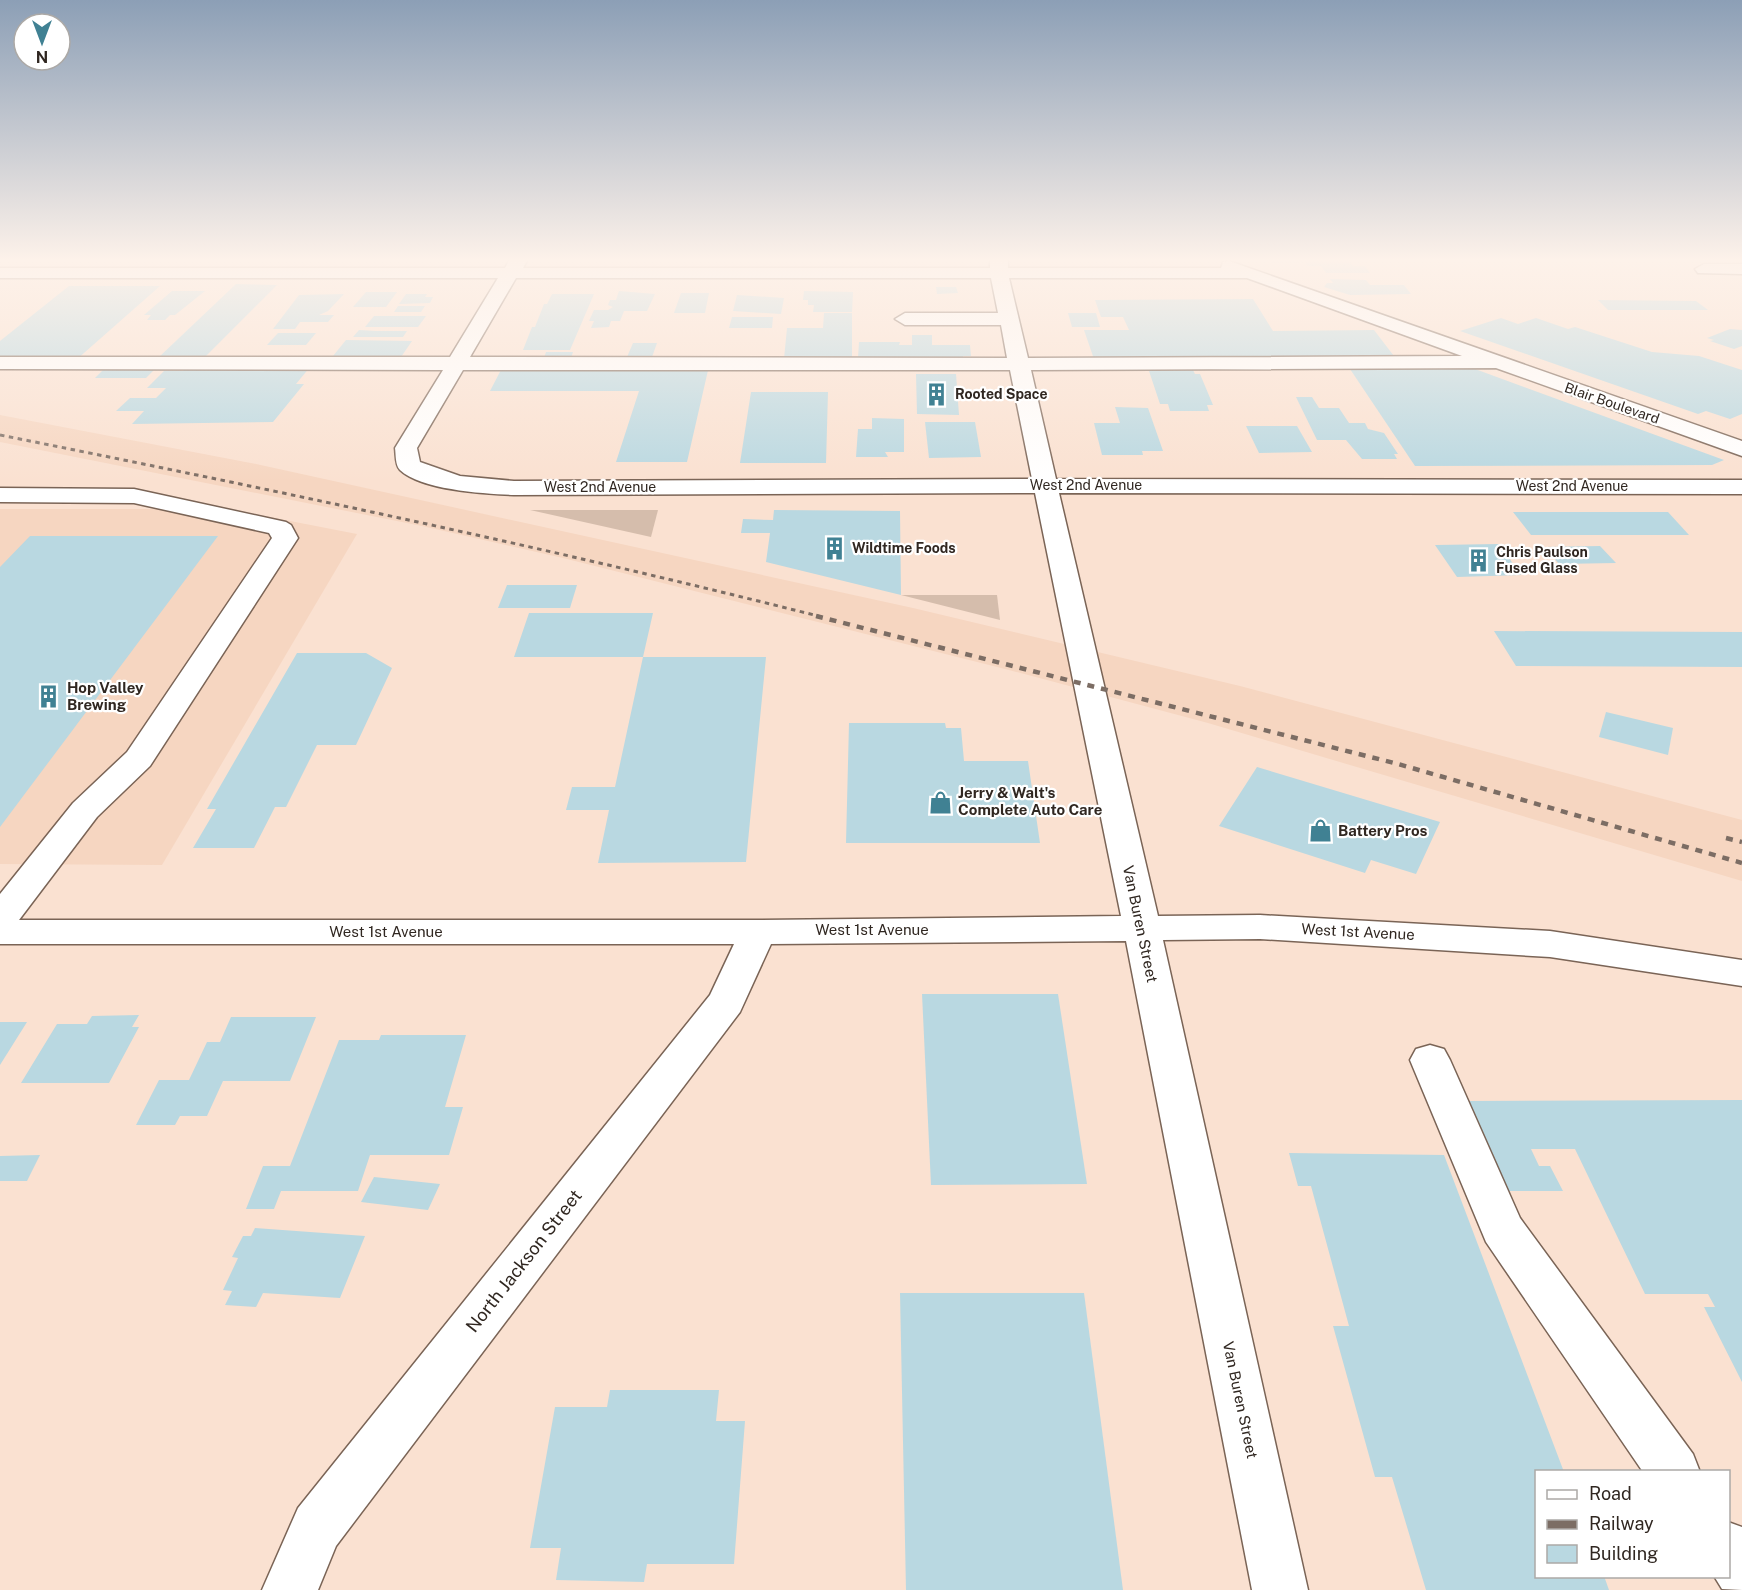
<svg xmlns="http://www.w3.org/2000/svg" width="1742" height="1590" viewBox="0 0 1742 1590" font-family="'Public Sans',sans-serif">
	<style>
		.built { fill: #f6d6c1 }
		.green { fill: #d5bdac }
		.building { fill: #b9d8e1 }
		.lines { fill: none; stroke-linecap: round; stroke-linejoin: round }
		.minor-casing { stroke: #7a6456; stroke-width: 3 }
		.minor { fill: #fff; fill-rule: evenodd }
		.rail-far1 { stroke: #7c6d64; stroke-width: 3; stroke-dasharray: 4.5 4.5; stroke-linecap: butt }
		.rail { stroke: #7c6d64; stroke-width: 4.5; stroke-dasharray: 7 7; stroke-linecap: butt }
		.labels { text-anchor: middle; stroke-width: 4.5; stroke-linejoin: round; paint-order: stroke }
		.far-poi-label { font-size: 14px; font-weight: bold; fill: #302721; stroke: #fff; text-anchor: start }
		.far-street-label { font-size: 14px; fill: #302721; stroke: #fff }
		.poi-label { font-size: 15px; font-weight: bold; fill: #302721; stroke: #fff; text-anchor: start }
		.street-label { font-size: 15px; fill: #302721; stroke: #fff }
		.near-street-label { font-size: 18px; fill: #302721; stroke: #fff }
	</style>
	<rect width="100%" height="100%" fill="#fae1d1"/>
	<g class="built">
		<polygon points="0,415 256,464 913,608 1240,686 1742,820 1742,881 1208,723 1009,670 563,558 422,526 0,442"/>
		<polygon points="0,509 229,509 357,534 162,865 0,864"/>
	</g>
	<g class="green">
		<polygon points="530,510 658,510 651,537"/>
		<polygon points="901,595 997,595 1000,620"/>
	</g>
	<g class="building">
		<polygon points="1265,259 1347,259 1353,266 1365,266 1370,273 1326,273 1321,266 1308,266 1305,262 1272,263"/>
		<polygon points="1330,279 1366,280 1370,285 1404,285 1411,294 1350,295 1324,287 1327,283 1333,283"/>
		<polygon points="236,284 277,285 204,358 158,358"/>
		<polygon points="69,286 160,286 76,360 0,360 0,341"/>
		<polygon points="936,287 956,287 958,293 937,294"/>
		<polygon points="172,291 205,291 175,315 170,315 165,320 147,320 151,315 144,315"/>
		<polygon points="619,291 655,294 647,311 624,311 620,321 611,321 609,327 591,328 594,321 589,321 594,310 608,310 613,307 608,305 610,300 616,300"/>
		<polygon points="804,291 853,292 852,312 813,312 814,305 808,305 808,300 803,300"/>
		<polygon points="366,292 397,292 386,307 353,307"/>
		<polygon points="681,293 709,293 705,313 674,313"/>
		<polygon points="344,294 328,311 319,315 334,315 328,322 300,322 295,329 273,329 299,295"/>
		<polygon points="406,294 427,294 425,297 433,297 430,303 399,304"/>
		<polygon points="552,294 594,294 570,350 523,350 532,327 535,327 544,304 547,304"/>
		<polygon points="737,295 784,298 781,314 733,311"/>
		<polygon points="1253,299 1273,331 1374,330 1397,360 1095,362 1084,330 1129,330 1123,317 1101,317 1095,300"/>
		<polygon points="1598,300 1696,301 1708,310 1608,310"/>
		<polygon points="398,306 425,306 421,312 394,312"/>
		<polygon points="824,313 852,313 852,359 784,359 787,328 823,328"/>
		<polygon points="1068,313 1096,313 1100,327 1072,327"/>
		<polygon points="374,316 426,316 418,327 365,327"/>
		<polygon points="732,317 773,317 772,328 729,328"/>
		<polygon points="1501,318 1518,324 1536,318 1568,329 1575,327 1652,352 1699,356 1742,370 1742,414 1730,419 1706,411 1698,414 1460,331"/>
		<polygon points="1730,329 1742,330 1742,346 1734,349 1710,341 1714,340 1707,338"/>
		<polygon points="359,330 376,331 407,331 403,337 353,337"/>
		<polygon points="278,333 316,333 306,345 267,345"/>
		<polygon points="912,335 932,335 932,345 970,345 971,356 963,356 963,360 858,358 859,342 900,342 899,345 912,345"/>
		<polygon points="346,340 412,341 401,357 333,356"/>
		<polygon points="633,343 657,343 652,357 627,357"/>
		<polygon points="546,352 573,352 571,358 544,358"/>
		<polygon points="503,366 709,366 687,462 616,462 639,391 490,391"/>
		<polygon points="186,367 310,367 296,384 304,384 273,422 132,424 144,411 116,411 130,398 156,398 166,388 147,388 164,371 183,371"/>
		<polygon points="105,368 156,368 146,378 95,378"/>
		<polygon points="1148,368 1192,368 1195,374 1200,374 1213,405 1207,405 1209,411 1170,411 1168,404 1160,404"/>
		<polygon points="1350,369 1475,369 1724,460 1712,465 1415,466"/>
		<polygon points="916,374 956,374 959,415 917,414"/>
		<polygon points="751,392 828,392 826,463 740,463"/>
		<polygon points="1296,397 1312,397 1319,408 1339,408 1349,423 1365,423 1368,429 1384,433 1398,454 1394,454 1397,459 1362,459 1346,440 1317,440"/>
		<polygon points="1115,407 1148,408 1163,451 1142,451 1143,455 1102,455 1094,423 1120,423"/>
		<polygon points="872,418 904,419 904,452 885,452 888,457 856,457 858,429 872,429"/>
		<polygon points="925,422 975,422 981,457 929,458"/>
		<polygon points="1246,426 1297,426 1312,452 1259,453"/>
		<polygon points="774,510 900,511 901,595 766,562 770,533 741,533 743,519 773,520"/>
		<polygon points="1513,512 1668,512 1689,535 1531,535"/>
		<polygon points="30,536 218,536 0,827 0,567"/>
		<polygon points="1499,544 1521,575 1457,577 1435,545"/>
		<polygon points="1600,546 1616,563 1559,564 1545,547"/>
		<polygon points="507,585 577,585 570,608 498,608"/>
		<polygon points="529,613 653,613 643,657 766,657 746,862 598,863 609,810 566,810 572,787 615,787 643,657 514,657"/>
		<polygon points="1494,631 1742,632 1742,667 1516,666"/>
		<polygon points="297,653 366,653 392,668 356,745 317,745 286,807 275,807 254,848 193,848 216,809 207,809"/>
		<polygon points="1606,712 1673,728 1668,755 1599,737"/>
		<polygon points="849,723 945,723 946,728 961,728 964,761 1028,761 1040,843 846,843"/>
		<polygon points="1257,767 1440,822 1416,874 1371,860 1365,873 1219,826"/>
		<polygon points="922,994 1058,994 1087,1184 931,1185"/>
		<polygon points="139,1015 132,1027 139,1027 109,1083 21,1083 57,1024 87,1024 92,1016"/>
		<polygon points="231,1017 316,1017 290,1081 223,1081 207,1116 180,1116 175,1125 136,1125 159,1080 189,1080 207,1042 220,1042"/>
		<polygon points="0,1022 27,1022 0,1065"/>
		<polygon points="381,1035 466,1035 445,1107 463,1107 449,1155 370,1155 358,1191 281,1191 274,1209 246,1209 263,1166 290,1166 339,1040 379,1040"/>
		<polygon points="1742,1100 1742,1382 1704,1307 1715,1307 1708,1294 1645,1294 1575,1149 1531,1149 1539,1166 1550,1166 1563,1191 1506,1191 1468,1101"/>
		<polygon points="1289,1153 1444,1155 1564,1472 1536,1472 1536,1576 1604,1576 1609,1590 1426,1590 1392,1477 1375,1477 1333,1326 1349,1326 1311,1186 1298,1186"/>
		<polygon points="40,1155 27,1181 0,1181 0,1156"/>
		<polygon points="374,1177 440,1184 428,1210 361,1202"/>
		<polygon points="255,1228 365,1236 340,1298 263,1293 256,1307 225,1305 232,1291 223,1290 238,1258 232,1257 243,1236 251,1236"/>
		<polygon points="900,1293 1084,1293 1123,1590 906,1590"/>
		<polygon points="610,1390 719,1390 716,1421 745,1421 734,1564 647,1564 644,1582 556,1580 561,1548 530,1548 555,1407 607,1407"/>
	</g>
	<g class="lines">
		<defs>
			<g id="minor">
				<path d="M510,259h18l-5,9h467v-9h18v9h213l2,-6 6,-1 513,180v15l-246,-88 -465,2 25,109 686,1v14l-683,-1 99,423 102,-1 290,16 192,29v26l-192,-29 -290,-18 -97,1 145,650h-56l-126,-649 -355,3 -31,68 -404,534 -18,44h-56l36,-82 412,-513 24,-51h-734v-50l73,-91 54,-51 145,-214 -3,-5 -135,-30 -134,-1v-14l134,1 152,33 5,3 7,13 -148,228 -53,51 -78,103h739l363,-4 -86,-423 -521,2c-28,-1 -93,-5 -114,-25 -5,-5 -4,-15 -5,-22l48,-78 -443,-1v-12h450l48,-79h-498v-10h505zM516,278h475l7,35h-93l-10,6 10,6h96l6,33 -537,-1zM1009,278h238l215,78 -434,2zM463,370h547l22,109 -518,2 -54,-5 -40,-14 -3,-14z"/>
				<polygon points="1704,264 1742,264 1742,274 1698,273 1695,269"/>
				<polygon points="1430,1045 1444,1049 1450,1060 1520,1218 1693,1454 1700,1472 1643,1472 1486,1242 1410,1060 1416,1049"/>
				<polygon points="1728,1522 1742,1527 1742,1590 1722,1589 1714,1576 1728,1576"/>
			</g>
		</defs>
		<use href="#minor" class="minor-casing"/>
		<use href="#minor" class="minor"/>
		<path class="rail-far1" d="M0,435c275,55 550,113 822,182"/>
		<g class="rail">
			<polyline points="816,616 1398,764 1742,863"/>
			<polyline points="1726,838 1742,842"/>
		</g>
	</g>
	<linearGradient id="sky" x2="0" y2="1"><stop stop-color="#8c9fb6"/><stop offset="0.54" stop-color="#fdf2ea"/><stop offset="1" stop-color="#fdf2ea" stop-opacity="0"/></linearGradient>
	<rect width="1742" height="482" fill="url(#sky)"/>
	<defs>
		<symbol id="building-bare" viewBox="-9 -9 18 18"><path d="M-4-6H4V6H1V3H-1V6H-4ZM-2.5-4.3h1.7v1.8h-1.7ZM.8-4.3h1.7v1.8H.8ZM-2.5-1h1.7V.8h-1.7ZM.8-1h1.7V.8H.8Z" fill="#408193" stroke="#fff" stroke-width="2.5" paint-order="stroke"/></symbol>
		<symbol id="shop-bare" viewBox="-9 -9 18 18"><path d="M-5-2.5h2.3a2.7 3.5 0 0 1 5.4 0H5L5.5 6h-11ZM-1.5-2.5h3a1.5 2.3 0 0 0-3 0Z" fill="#408193" stroke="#fff" stroke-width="2.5" paint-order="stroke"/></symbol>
	</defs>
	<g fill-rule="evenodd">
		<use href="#building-bare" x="920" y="378" width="33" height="33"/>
		<use href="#building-bare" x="818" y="532" width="33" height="33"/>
		<use href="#building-bare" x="1462" y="544" width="33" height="33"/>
		<use href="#building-bare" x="32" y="680" width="33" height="33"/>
		<use href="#shop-bare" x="924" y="786" width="33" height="33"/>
		<use href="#shop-bare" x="1304" y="814" width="33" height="33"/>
	</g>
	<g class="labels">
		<g class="far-poi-label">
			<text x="955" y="399">Rooted Space</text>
			<text x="852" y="553">Wildtime Foods</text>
			<text x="1496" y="557">Chris Paulson<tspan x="1496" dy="16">Fused Glass</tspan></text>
		</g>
		<g class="far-street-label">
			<text transform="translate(1612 403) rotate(19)" y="5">Blair Boulevard</text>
			<text x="1086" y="490">West 2nd Avenue</text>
			<text x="1572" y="491">West 2nd Avenue</text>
			<text x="600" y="492">West 2nd Avenue</text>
		</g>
		<g class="poi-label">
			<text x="67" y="693">Hop Valley<tspan x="67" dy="17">Brewing</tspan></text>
			<text x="958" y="798">Jerry &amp; Walt's<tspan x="958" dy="17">Complete Auto Care</tspan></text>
			<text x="1338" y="836">Battery Pros</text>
		</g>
		<g class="street-label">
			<text transform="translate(1140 924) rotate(78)" y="5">Van Buren Street</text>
			<text x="872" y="935">West 1st Avenue</text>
			<text x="386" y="937">West 1st Avenue</text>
			<text transform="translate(1358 932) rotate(3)" y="5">West 1st Avenue</text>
			<text transform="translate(1240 1400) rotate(78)" y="5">Van Buren Street</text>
		</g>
		<g class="near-street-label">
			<text transform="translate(524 1261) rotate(-52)" y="6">North Jackson Street</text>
		</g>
	</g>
	<rect x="1535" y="1470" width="195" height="108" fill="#ffffff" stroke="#aca9a6" stroke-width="1.5"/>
	<rect x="1547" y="1490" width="30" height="9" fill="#ffffff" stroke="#aca9a6" stroke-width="1.5"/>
	<text x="1589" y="1500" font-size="18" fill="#302721">Road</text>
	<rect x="1547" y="1520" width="30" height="9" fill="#7c6d64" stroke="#aca9a6" stroke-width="1.5"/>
	<text x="1589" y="1530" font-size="18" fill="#302721">Railway</text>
	<rect x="1547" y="1545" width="30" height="18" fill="#b9d8e1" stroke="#aca9a6" stroke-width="1.5"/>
	<text x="1589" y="1560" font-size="18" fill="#302721">Building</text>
	<g transform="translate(42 42) rotate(180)"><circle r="28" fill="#ffffff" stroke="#aca9a6" stroke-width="1.5"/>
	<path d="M0-4.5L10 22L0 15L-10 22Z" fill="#408193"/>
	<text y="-9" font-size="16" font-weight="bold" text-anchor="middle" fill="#302721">N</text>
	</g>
</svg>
